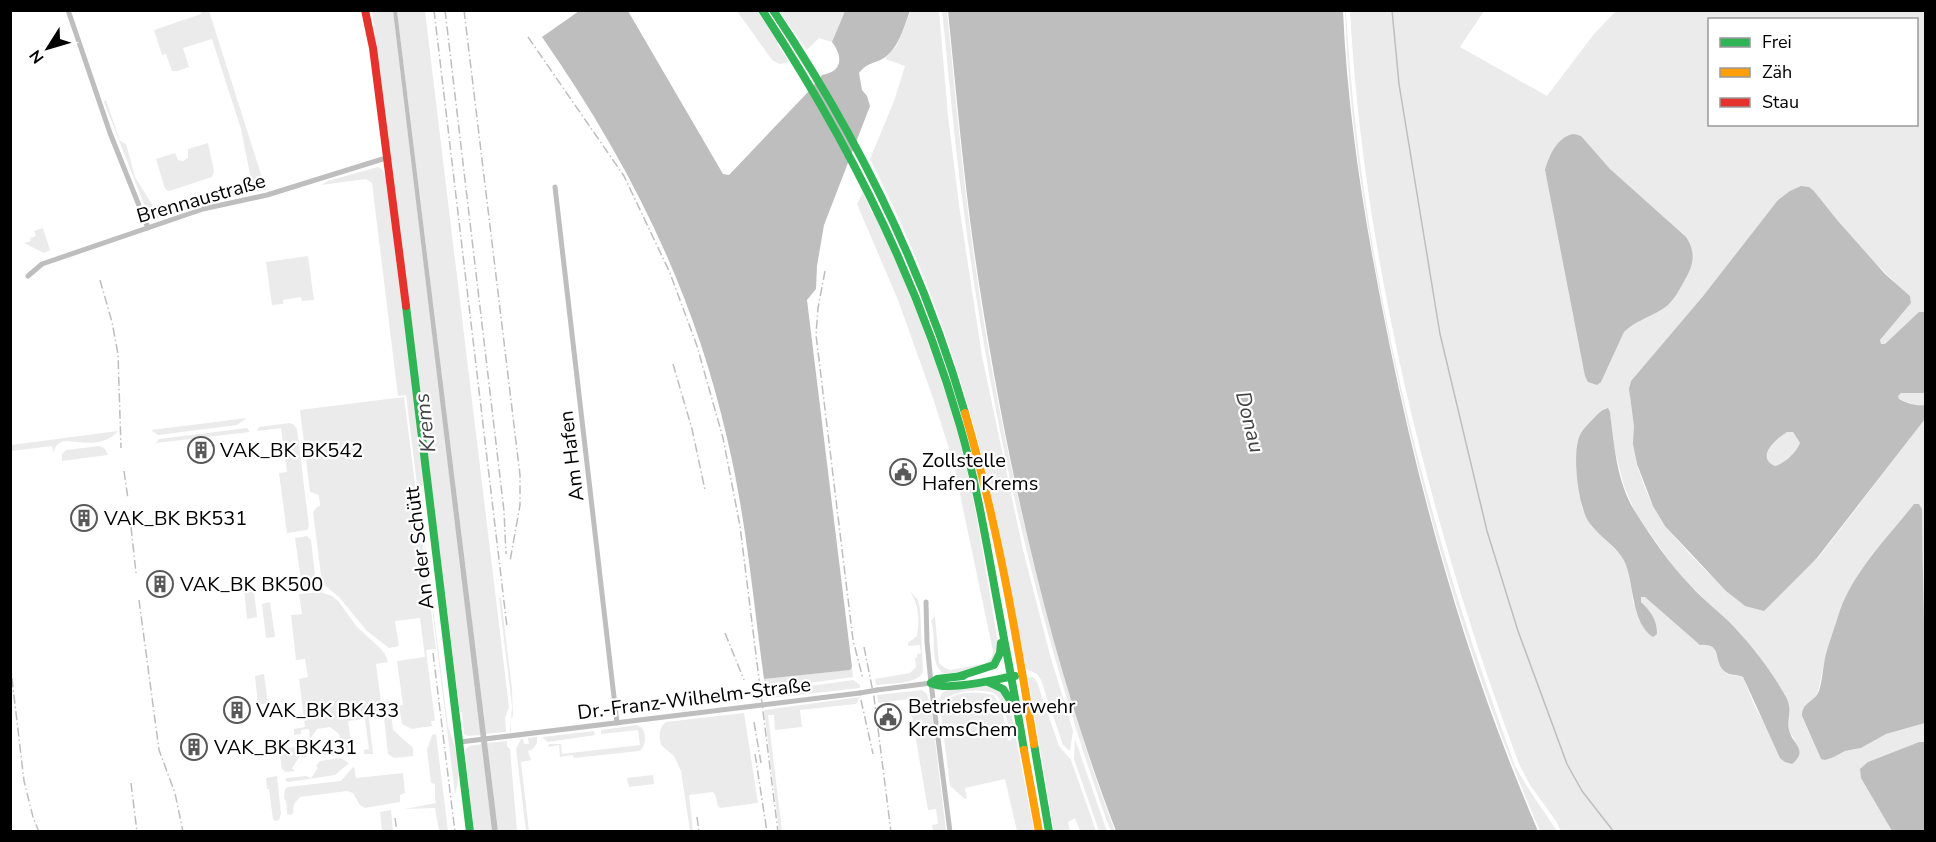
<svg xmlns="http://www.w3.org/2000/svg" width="1936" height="842" viewBox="0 0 1936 842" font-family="'Nunito Sans',sans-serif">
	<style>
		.green { fill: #ebebeb; fill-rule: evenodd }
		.water { fill: #bebebe; fill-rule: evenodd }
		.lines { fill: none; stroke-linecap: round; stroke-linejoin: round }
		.stream { stroke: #bebebe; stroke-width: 1.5 }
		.street { stroke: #bebebe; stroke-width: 5 }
		.fast { stroke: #30b455; stroke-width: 8 }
		.slow { stroke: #ff9f0a; stroke-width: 8 }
		.jam { stroke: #e5322d; stroke-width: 8 }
		.rail { stroke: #bebebe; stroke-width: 1.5; stroke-dasharray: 9 3 1.5 3; stroke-linecap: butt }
		.street-bridge { stroke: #bebebe; stroke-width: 5 }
		.labels { text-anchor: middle; stroke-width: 4.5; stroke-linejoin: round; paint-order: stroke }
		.street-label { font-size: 20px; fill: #000; stroke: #fff }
		.poi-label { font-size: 20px; fill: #000; stroke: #fff; text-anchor: start }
		.water-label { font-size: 21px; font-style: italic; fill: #434343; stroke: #fff }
	</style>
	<rect width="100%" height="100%" fill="#fff"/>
	<g class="green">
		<polygon points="200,11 209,11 266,190 257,191 252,184 241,129 212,39 183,48 189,67 177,71 172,71 166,54 162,55 154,30 201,14"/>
		<polygon points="372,11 393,11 481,735 468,736 464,734 462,712 460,712"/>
		<polygon points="397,11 425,11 509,707 505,718 506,732 486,734"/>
		<polygon points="737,11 757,11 779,42 777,44 789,62 780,64 772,60"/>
		<polygon points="779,11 845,11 832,42 819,38 807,50"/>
		<path d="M911,11h28l9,105 11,89 23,151 41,194 27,105 23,76 -3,20 -7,-6 -22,-65 -4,-6 -11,-5c-17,-82 -30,-166 -53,-246 -25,-91 -60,-180 -103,-264l24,-58 11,-35 -20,-7 12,-14z"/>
		<path d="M942,11h5c8,79 15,159 26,239 17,123 42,245 74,365 20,73 41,146 68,216h-4l-5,-12c-70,-199 -116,-405 -143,-614 -9,-65 -14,-130 -21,-194z"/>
		<path d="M1345,11h1c11,200 54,400 113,591 17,55 37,109 56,164l13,22 29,43h-17c-68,-156 -116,-322 -150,-488 -23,-110 -41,-220 -45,-332z"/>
		<path d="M1350,11h134l-24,36 87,49 47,-62 22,-23h309v301l-6,1 -34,32 -4,-1 -1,-4 31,-37 -1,-7c-36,-31 -66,-67 -96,-105l-110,104 -73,86c-3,13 1,28 3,41 2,15 -1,27 3,42 4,14 10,31 17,43 19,34 61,74 91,99l73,-48 107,-139v232l-11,-147 -53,67 -20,36 -14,43 -9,42 -4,6 -9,7 -3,12 19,42 13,-2 11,-6 16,-3 25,-14 39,-11v19h-6l-51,20 15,53 9,16h-331l-5,-10 -26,-36 -11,-21c-20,-54 -39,-108 -56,-163 -59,-191 -102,-391 -113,-590zM1710,20h206v104h-206zM1581,137l29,32 20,157 -6,6 -23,50 -41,-138 -15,-74 4,-13 13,-18zM1607,408l3,4 3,32 11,42 11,26 40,57 81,84 19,27 11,18 4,15 -2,17 7,10 -29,-14 -11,-19 -12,-30c-5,-2 -10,-1 -15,-3 -11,-6 -8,-18 -15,-27l-68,-50h-4v5l11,11 -19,-10 -1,-20 -6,-19 -6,-10 -28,-27 -10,-19 -6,-54 28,-45z"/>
		<polygon points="106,100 120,141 126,144 135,177 153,206 150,208 153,216 162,213 167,215 154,220 149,217 104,102"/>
		<polygon points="208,143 214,171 212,177 169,191 165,189 156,159 175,153 178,160 183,161 188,158 188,149"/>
		<path d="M378,167l4,2 3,6 39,302 -5,19 29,231c9,25 15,40 7,67l-49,-399 -8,1 -26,-213 -6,-4 -45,6 7,-4z"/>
		<polygon points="240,183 243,195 201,204 173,214 169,205"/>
		<path d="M863,192l9,21 3,-1 7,14c27,66 54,132 74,201 20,70 29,143 42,215l-1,17 -17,10 -36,5c-17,-13 -6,-36 -13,-53l4,-5 4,47 6,5 6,2 36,-7 5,-6 1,-6 -40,-190 -21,-66 -34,-95 -41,-96z"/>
		<polygon points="43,228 50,250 44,253 24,243 31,241 30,238 36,236 34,231"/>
		<polygon points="308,256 314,300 302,301 301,297 283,300 283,304 272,305 266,262"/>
		<polygon points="1910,392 1925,393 1925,405 1917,406 1899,399 1898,396 1900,393"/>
		<polygon points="404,397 436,649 426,650 435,721 431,721 432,726 412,729 402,724 399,706 403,705 397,661 425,657 420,618 395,621 399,646 389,648 367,631 339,597 322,583 313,512 317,507 320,506 319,495 310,492 300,410"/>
		<polygon points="247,418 237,425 158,435 151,430"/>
		<polygon points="289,423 293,424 297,429 309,526 307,530 287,533 279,473 287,472 281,428 257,431 259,427"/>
		<polygon points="247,428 250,432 156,443 159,439"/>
		<path d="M118,431c-10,12 -27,13 -41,11 -5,0 -10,-2 -15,0 -5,1 -7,6 -9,11l-1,-7 -41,5v-6z"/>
		<path d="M1787,432h6l7,11c-4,10 -15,20 -25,23 -20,-9 1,-27 12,-34z"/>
		<polygon points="100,446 105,449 108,455 62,461 62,454 66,450"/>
		<polygon points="307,536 311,540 315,575 310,585 297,588 290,582 301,580 295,538"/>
		<polygon points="244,588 247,588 248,592 254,592 257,617 247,619"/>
		<path d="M910,591l8,9 2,8 3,64c-6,13 -33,11 -47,13l-1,-6 35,-6 6,-6 -1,-9h2v-4l4,-1 -1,-8 -12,1v-3l9,-7c3,-17 2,-30 -7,-45z"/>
		<polygon points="321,592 332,596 338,601 357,627 380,648 385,654 388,662 376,664 381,702 390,701 393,730 413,748 413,756 394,758 388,754 384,717 369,719 373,754 364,754 364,750 369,749 365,719 348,721 353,755 348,757 342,754 330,756 336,752 341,745 339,734 330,727 317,729 310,739 309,729 301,730 301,734 294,735 294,729 305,727 299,679 308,677 305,659 296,660 291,615 302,614 299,594"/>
		<polygon points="499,598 501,598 512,689 513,716 511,719 511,732 510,732 512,706"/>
		<polygon points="270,602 275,637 266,638 262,604"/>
		<polygon points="852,667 853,677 809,683 770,693 766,701 764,679 848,670"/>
		<polygon points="264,674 268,703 258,705 255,676"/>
		<polygon points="1033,677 1037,682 1059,746 1071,760 1096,831 1080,831 1075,818 1068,822 1070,831 1054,831 1028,678"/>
		<polygon points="853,680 860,685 860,688 770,698 810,686"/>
		<path d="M985,685l12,2 12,15 25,129h-17l-12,-52 -40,9 2,10 -2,1 -15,-13 -10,-80c4,-3 8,-7 12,-9 12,-6 29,-5 41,-2l8,10 7,35 2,1 3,-5c-8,-13 -6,-33 -19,-43 -18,-5 -40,-3 -54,10l-2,-1 4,-9 5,-3z"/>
		<polygon points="922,690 927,694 932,715 946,831 933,831 932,825 938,824 936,809 928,810 909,699 878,703 877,695"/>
		<polygon points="860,697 856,704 800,710 802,727 775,730 774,715 768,715 782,831 779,831 764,710"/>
		<path d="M744,713l14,90 -38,5c-5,-4 -2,-12 -7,-16l-24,3 4,36h-3l-9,-60 -7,-15 -13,-11c-2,-8 -2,-18 5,-23z"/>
		<path d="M637,725l6,4c3,8 3,18 -4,22l-65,7 -1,-3 -13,2 -1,-12 -11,2 1,-3h12l1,10 78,-9 -2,-15 -37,4v-4z"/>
		<polygon points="594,731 595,735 548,742 542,737"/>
		<polygon points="436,734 448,831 439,831 435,808 405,809 436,803 435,799 435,784 431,783 427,750 432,735"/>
		<polygon points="537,737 537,743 533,749 528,751 531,760 521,762 529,831 526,831 516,749 521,739 523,739 524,744 529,744 528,738"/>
		<polygon points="1075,739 1103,820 1107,831 1099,831 1074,759"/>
		<polygon points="507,741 507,746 510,749 517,831 498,831 487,743"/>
		<polygon points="281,743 282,749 308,745 309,751 305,758 300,756 292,768 295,771 286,772 282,769 278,744"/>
		<polygon points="482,744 492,831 474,831 465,750 469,746"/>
		<polygon points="341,758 349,763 335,775 288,782 285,780 287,778 306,776 311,778 318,768 316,766 320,761"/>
		<polygon points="354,766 356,778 403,773 405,793 400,795 400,802 365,808 360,805 353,793 347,791 300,797 294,804 293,813 290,815 287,814 286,801 284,798 285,789 288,787 341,781"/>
		<polygon points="653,775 654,784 629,787 627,778"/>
		<polygon points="277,776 281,814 279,820 275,821 273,819 269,789 267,789 266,778"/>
		<polygon points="391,810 393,831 382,831 380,812"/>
	</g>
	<g class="water">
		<polygon points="393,11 397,11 498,831 492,831"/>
		<path d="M579,11h49l95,163 6,1 79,-83 14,-17c21,-3 21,-19 10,-33l13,-31h65c-6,15 -11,37 -26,47 -10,6 -16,4 -25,15l3,17 5,6 3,10 -46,119 -7,41 -1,23 -9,11 45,367 -2,3 -86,9c-11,-80 -18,-162 -37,-241 -34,-149 -98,-276 -185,-401z"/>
		<path d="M948,11h395c5,113 24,224 47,336 34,165 81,329 148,484h-422c-70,-182 -114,-388 -142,-581 -11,-80 -18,-160 -26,-239z"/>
		<path d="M1574,134l7,2 29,33 76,68c12,18 6,31 -4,48 -4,7 -8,14 -14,20 -13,11 -31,14 -44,27l-23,50 -4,3 -9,-3 -3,-6 -40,-206c4,-15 13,-34 29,-36z"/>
		<path d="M1801,186l8,1 5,4 24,30 47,53 25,22 1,7 -31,37 1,4h4l34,-32h6v81h-24l-3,3 1,3c10,5 16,7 26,6v14l-108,139 -53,53 -19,-5 -19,-15 -61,-65 -12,-20 -16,-42 -4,-20 1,-18 -5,-37 2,-8 73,-86 74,-95 12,-9zM1787,432h6l7,11c-4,10 -15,20 -25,23 -20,-9 1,-27 12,-34z"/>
		<path d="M1608,408l2,4c4,33 7,72 26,101 16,25 34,52 55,73 13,15 30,27 43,41 20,21 38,45 52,70 8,15 -1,25 4,36 4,12 18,18 2,31l-7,-2 -5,-4 -37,-81c-7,-3 -13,-1 -19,-6 -11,-10 -1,-28 -24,-26l-55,-48h-4v5c10,9 16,18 16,32l-4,3c-21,-13 -19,-51 -27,-72 -7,-19 -29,-28 -39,-46 -9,-17 -16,-69 -6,-86 3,-5 8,-10 12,-14 5,-5 8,-9 15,-11z"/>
		<path d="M1914,504h5l3,5c0,71 4,142 3,214l-39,11 -25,14 -16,3 -11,6 -9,3 -4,-1 -19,-43c0,-15 12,-13 17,-25 4,-13 4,-28 8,-41 4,-13 9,-27 13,-40 15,-40 48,-73 74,-106z"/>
		<polygon points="1919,742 1925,742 1925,831 1892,831 1861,778 1860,769 1868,762"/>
	</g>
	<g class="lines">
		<polyline class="stream" points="1392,10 1399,84 1440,334 1487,531 1518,631 1567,764 1582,791 1614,832"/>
		<g class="street">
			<polyline points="68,10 110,133 148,228"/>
			<polyline points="555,187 617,723"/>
			<polyline points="28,276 42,264 203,209 267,195 386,158"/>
			<polyline points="926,602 927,642 931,683 950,832"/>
			<polyline points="877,690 931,683"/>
			<polyline points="460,742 860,693"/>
		</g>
		<g class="fast">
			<path d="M762,10c85,129 155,266 198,416 18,62 28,127 40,191 8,44 17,89 24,133"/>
			<path d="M773,10c84,125 150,258 192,403"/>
			<polyline points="406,306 470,832"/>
			<polyline points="960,676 994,665 1000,653 1001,643"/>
			<polyline points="988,682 1003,689 1012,703"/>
			<path d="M931,683c16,9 65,-4 84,-7"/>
			<polyline points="931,683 937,679 963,676"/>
			<polyline points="1034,744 1049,832"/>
		</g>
		<g class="slow">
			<path d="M965,413c32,109 51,220 69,331"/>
			<polyline points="1024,750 1039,832"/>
		</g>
		<polyline class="jam" points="365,10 373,48 406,306"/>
		<g class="rail">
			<polyline points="434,10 507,627"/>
			<polyline points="445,10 504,511 506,554"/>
			<polyline points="464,10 520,475 520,505 510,561"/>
			<polyline points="528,37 624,176 670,273 697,346 723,438 740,526 778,832"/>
			<polyline points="825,271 818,308 816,335 853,640 863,679"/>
			<polyline points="100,280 112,322 118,354 121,448"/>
			<polyline points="673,364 692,429 705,490"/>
			<polyline points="124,471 128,499"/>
			<polyline points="131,527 136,573"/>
			<polyline points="139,600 159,750 175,793 183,832"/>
			<polyline points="725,633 744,680"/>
			<polyline points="864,647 874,697 891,832"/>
			<polyline points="433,653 455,832"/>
			<polyline points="10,662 24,781 33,817 39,832"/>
			<polyline points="861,700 873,754"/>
			<polyline points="754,722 761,763"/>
			<polyline points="755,754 767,832"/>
			<polyline points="131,783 137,832"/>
			<polyline points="697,817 699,832"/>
			<polyline points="395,818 397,832"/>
		</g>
		<polyline class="street-bridge" points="860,693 877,690"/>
	</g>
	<defs>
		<symbol id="building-ring" viewBox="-11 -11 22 22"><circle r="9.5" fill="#fff" stroke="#595959" stroke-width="1.5"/><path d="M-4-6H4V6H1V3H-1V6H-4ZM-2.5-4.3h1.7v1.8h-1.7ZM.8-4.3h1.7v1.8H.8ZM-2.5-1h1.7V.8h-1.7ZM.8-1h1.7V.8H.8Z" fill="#595959"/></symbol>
		<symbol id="civic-ring" viewBox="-11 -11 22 22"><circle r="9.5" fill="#fff" stroke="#595959" stroke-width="1.5"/><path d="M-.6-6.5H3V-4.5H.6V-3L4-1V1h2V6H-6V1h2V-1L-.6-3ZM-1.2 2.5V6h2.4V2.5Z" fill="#595959"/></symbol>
	</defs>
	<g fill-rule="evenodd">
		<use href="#building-ring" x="186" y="435" width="30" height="30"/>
		<use href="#civic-ring" x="888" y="457" width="30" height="30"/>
		<use href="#building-ring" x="69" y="503" width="30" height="30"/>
		<use href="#building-ring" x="145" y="569" width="30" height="30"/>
		<use href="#building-ring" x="222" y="695" width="30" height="30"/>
		<use href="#civic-ring" x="873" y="702" width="30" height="30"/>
		<use href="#building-ring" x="179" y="732" width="30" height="30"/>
	</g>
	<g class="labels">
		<g class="street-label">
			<text transform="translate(201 198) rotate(-16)" y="7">Brennaustraße</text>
			<text transform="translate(571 456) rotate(-97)" y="7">Am Hafen</text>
			<text transform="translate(419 548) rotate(-97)" y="7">An der Schütt</text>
			<text transform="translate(694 698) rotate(-7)" y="7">Dr.-Franz-Wilhelm-Straße</text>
		</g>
		<g class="poi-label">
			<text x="220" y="457">VAK_BK BK542</text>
			<text x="922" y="467">Zollstelle<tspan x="922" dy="23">Hafen Krems</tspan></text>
			<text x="104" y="525">VAK_BK BK531</text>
			<text x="180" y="591">VAK_BK BK500</text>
			<text x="908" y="713">Betriebsfeuerwehr<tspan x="908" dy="23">KremsChem</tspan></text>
			<text x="256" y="717">VAK_BK BK433</text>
			<text x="214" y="754">VAK_BK BK431</text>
		</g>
		<g class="water-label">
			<text transform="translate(1250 422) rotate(76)" y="7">Donau</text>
			<text transform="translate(425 423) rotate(-97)" y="7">Krems</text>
		</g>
	</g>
	<rect width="1936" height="842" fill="none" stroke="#000000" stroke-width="24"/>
	<rect x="1708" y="18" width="210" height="108" fill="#ffffff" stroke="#999999" stroke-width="1.5"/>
	<rect x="1720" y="38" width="30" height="9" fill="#30b455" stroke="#999999" stroke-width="1.5"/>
	<text x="1762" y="48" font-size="18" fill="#000000">Frei</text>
	<rect x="1720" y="68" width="30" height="9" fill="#ff9f0a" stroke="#999999" stroke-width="1.5"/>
	<text x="1762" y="78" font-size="18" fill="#000000">Zäh</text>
	<rect x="1720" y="98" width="30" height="9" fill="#e5322d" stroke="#999999" stroke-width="1.5"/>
	<text x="1762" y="108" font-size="18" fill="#000000">Stau</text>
	<g transform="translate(48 48) rotate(233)" stroke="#ffffff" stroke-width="4.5" paint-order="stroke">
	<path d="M0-4.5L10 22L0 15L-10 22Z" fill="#000000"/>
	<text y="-9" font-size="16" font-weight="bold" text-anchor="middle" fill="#000000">N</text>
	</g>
</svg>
